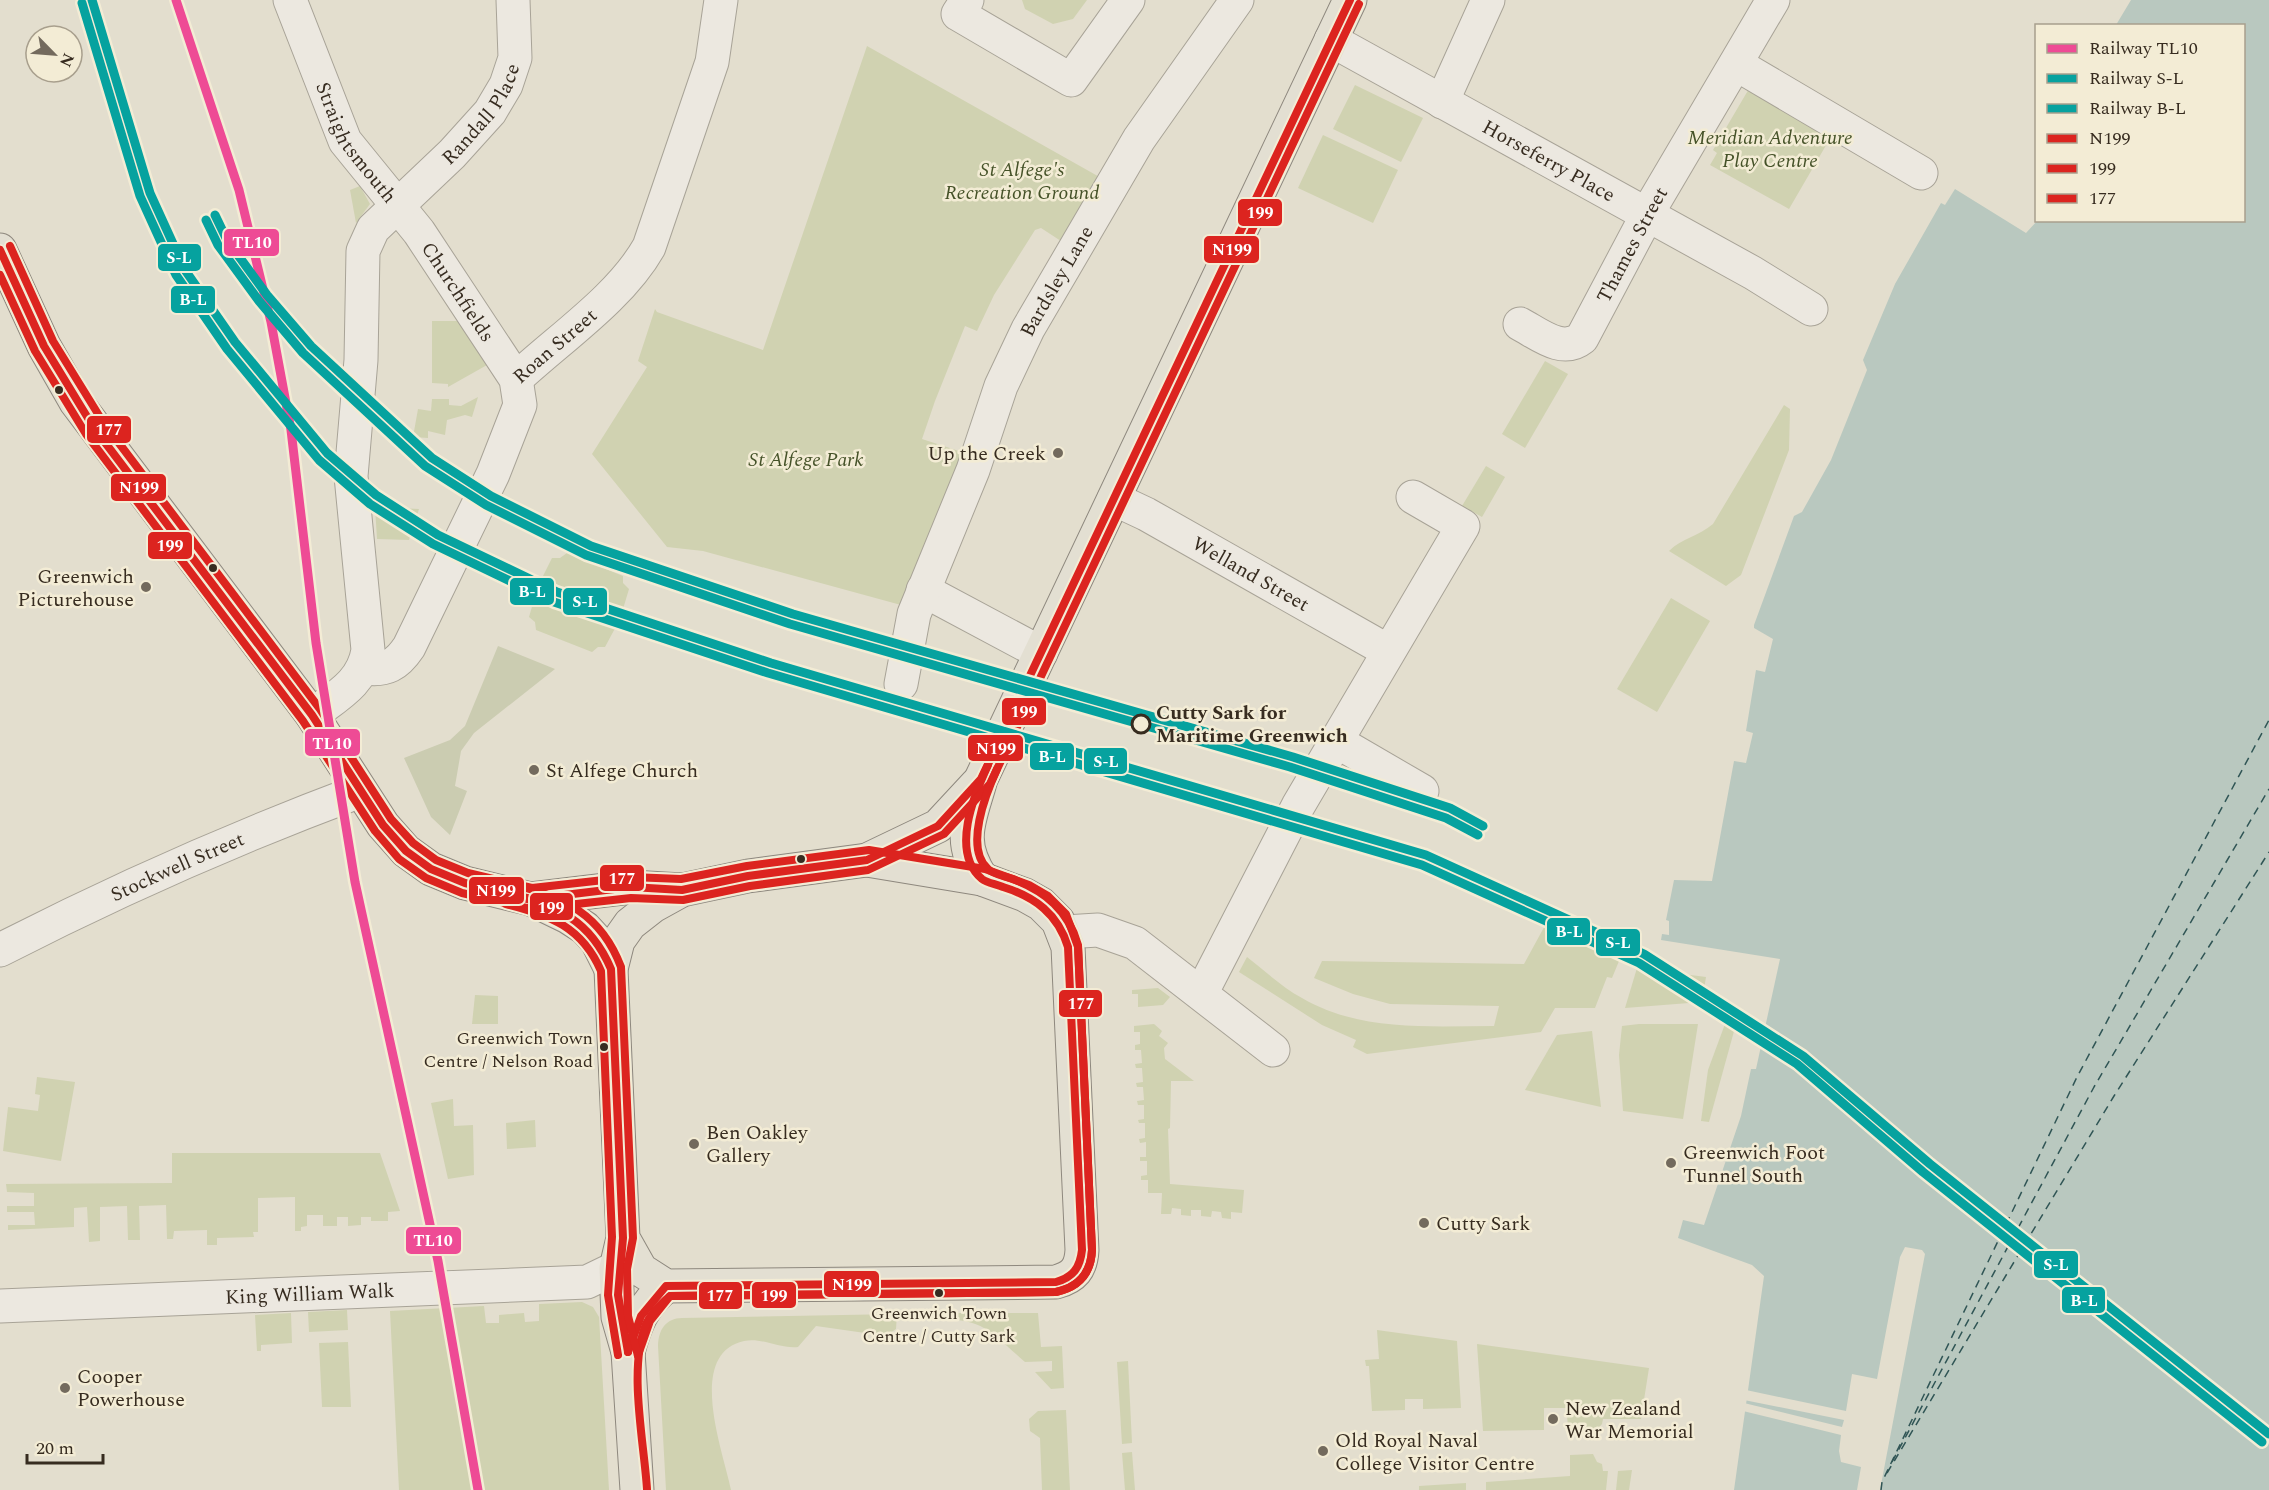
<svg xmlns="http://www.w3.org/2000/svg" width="2269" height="1490" viewBox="0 0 2269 1490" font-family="Spectral,serif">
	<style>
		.green { fill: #d0d2b1 }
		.cemetery { fill: #cbccb1 }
		.water { fill: #b9c8bf }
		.pier { fill: #e3dece }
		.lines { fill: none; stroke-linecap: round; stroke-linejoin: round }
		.ferry { stroke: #305555; stroke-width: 1.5; stroke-dasharray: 8 6; stroke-linecap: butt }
		.minor-casing { stroke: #a8a397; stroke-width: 35 }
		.major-casing { stroke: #8e887e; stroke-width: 35 }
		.minor { stroke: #ece8e0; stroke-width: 33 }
		.major { stroke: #e3dfd2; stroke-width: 33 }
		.bus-1-casing { stroke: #f3ecd5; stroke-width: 12 }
		.bus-2-casing { stroke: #f3ecd5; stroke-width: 12 }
		.bus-3-casing { stroke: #f3ecd5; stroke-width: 12 }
		.bus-1 { stroke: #dc241f; stroke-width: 8 }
		.bus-2 { stroke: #dc241f; stroke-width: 8 }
		.bus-3 { stroke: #dc241f; stroke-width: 8 }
		.rail-1-casing { stroke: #f3ecd5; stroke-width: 14 }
		.rail-2-casing { stroke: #f3ecd5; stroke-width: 14 }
		.rail-3-casing { stroke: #f3ecd5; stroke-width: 14 }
		.rail-1 { stroke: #ee4b95; stroke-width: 9 }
		.rail-2 { stroke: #06a29f; stroke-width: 9 }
		.rail-3 { stroke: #06a29f; stroke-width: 9 }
		.bus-dot { fill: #372c20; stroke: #f3ecd5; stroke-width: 2 }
		.poi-dot { fill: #736a5d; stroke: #f3ecd5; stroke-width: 2 }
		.stop-dot { fill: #f3ecd5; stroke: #372c20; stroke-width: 3 }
		.labels { text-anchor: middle; stroke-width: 5; stroke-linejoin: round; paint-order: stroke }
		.bus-label { font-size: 18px; fill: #372c20; stroke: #f3ecd5; text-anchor: end }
		.street-label { font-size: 20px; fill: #372c20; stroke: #f3ecd5 }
		.park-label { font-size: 20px; font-style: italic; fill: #455228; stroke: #f3ecd5 }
		.poi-label { font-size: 20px; fill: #372c20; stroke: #f3ecd5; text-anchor: start }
		.stop-label { font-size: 20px; font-weight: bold; fill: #372c20; stroke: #f3ecd5; text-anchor: start }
		.line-badge { stroke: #f3ecd5; stroke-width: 2 }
		.badge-label { font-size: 16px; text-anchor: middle; font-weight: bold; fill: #fff }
	</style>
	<rect width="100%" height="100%" fill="#e3dece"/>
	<g class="green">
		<polygon points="1022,0 1087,0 1073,19 1053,24 1025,9"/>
		<polygon points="867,46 1103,179 1064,243 1041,228 1035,230 994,295 977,331 965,326 935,401 922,439 965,453 901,605 703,551 667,547 592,454 647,367 638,361 655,309 657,312 763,350"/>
		<polygon points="1355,85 1423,118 1401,162 1333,129"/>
		<polygon points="1750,87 1832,135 1789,209 1710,165 1717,153 1713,150"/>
		<polygon points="1323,135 1398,170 1373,223 1298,188"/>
		<polygon points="360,186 370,204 356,223 350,190"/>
		<polygon points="432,321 460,321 487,365 448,387 448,384 432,383"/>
		<polygon points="1545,361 1568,374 1525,448 1502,434"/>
		<polygon points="478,397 472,417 465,415 447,420 445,435 428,431 428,438 413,437 418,409 431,411 432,399 449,399 449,405 461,406"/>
		<path d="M1784,405l6,4 -1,41 -48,125 -15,11 -57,-35c13,-13 30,-15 44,-27z"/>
		<polygon points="1486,466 1505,477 1482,517 1462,506"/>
		<polygon points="375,507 419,509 409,540 377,539"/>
		<polygon points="567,553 623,576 623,583 629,589 620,619 605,647 598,647 592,652 536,630 535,622 529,617 538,586 552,558 560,558"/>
		<polygon points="1671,598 1710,621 1657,712 1617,689"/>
		<path d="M1554,909l39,22 36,6 -17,41 -5,-1 -12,31h-40l-14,24 -174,22 -14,-7 3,-7 -34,-15 -83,-53 8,-15c18,14 35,30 55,41 58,34 128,28 192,28l5,-20 -109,-2 -37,-10 -39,-16 8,-17 202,3z"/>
		<polygon points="1637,968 1706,977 1702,1002 1625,1008"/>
		<polygon points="1158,988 1170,997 1163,1005 1138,1007 1138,994 1132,994 1132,990"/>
		<polygon points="475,995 498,996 498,1024 472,1024"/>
		<polygon points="1154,1024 1162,1031 1159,1036 1168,1043 1164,1048 1165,1059 1194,1081 1171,1081 1170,1128 1168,1129 1170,1184 1244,1190 1242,1213 1231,1212 1231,1219 1222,1218 1221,1212 1212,1211 1211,1217 1201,1216 1201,1210 1191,1210 1191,1216 1181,1215 1181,1209 1172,1208 1171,1214 1161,1214 1162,1193 1148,1193 1148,1180 1141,1180 1141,1176 1147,1175 1147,1161 1140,1161 1140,1157 1146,1157 1146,1142 1140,1143 1139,1139 1145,1138 1145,1123 1139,1123 1138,1120 1144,1119 1144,1105 1138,1105 1137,1101 1144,1100 1143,1087 1137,1087 1136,1083 1143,1082 1142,1068 1136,1068 1135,1064 1142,1063 1141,1050 1135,1050 1135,1045 1140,1044 1140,1032 1134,1032 1134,1026"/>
		<polygon points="1639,1024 1698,1024 1683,1119 1623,1111 1619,1055 1622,1026"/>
		<polygon points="1725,1024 1736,1024 1709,1122 1701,1121 1708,1070"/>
		<polygon points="1592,1031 1601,1107 1525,1090 1557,1035"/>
		<polygon points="37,1077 75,1082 61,1161 3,1151 8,1107 38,1111 40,1095 35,1094"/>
		<polygon points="453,1099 454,1126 473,1125 474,1175 448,1179 431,1103"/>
		<polygon points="535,1120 536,1147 507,1149 506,1123"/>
		<polygon points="172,1153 380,1153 400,1211 388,1212 388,1221 371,1221 371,1217 361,1217 361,1225 348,1226 348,1217 337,1217 337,1226 323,1226 323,1215 307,1215 307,1226 301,1227 301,1231 295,1231 295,1197 258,1198 258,1232 253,1232 254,1237 217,1238 217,1245 207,1245 207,1230 174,1231 173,1239 167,1239 166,1205 139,1206 140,1240 128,1240 127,1206 100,1207 100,1241 89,1242 87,1207 74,1208 74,1227 8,1230 8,1225 35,1225 34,1212 7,1212 7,1206 34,1206 34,1193 7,1192 6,1184 172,1183"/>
		<polygon points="582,1302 593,1307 599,1317 609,1490 399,1490 390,1311 484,1306 486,1323 499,1323 499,1315 524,1313 525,1322 539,1321 539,1304"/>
		<polygon points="347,1310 348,1330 309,1332 308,1312"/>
		<polygon points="291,1313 292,1343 261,1345 261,1351 257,1351 255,1315"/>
		<path d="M918,1313h120l3,34 21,-1 2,42 -13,1 -16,-17 17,-1v-10l-27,1c-43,-38 -43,-44 -102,-43z"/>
		<path d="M897,1314l-1,15 -10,7 -70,-10 -18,21c-19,2 -36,-10 -54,-6 -59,13 -20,112 -13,149h-65l-8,-144c0,-16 8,-28 24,-28z"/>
		<polygon points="1377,1330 1457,1341 1461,1408 1423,1409 1423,1399 1405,1399 1405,1410 1372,1411 1369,1366 1366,1366 1365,1360 1379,1359"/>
		<polygon points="348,1342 351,1407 322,1407 319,1343"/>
		<polygon points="1477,1344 1649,1368 1641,1419 1603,1419 1602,1424 1593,1434 1569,1434 1566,1408 1544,1408 1544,1430 1483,1431"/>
		<polygon points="1128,1361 1132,1443 1122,1444 1117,1362"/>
		<polygon points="1066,1410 1070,1490 1042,1490 1040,1438 1030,1431 1029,1419 1038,1411"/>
		<polygon points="1132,1452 1135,1490 1125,1490 1122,1453"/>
		<polygon points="1593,1454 1597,1462 1602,1464 1603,1471 1608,1471 1606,1490 1486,1490 1486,1482 1570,1476 1570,1455"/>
		<polygon points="1632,1470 1629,1490 1616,1490 1618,1471"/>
		<polygon points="1466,1483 1466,1490 1419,1490 1419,1486"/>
	</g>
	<polygon class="cemetery" points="498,646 555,669 474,733 461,751 455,786 467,791 450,835 431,817 404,758 450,740 465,726"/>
	<polygon class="water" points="2131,0 2269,0 2269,1490 1734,1490 1764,1276 1752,1265 1678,1238 1683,1220 1704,1225 1741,1116 1751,1069 1756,1069 1780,959 1661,940 1662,934 1669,935 1669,921 1666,920 1674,880 1712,881 1734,761 1746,763 1753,733 1746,731 1756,670 1765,672 1773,639 1754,628 1754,625 1794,516 1802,512 1831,460 1867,370 1863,360 1895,284 1941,203 1945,205 1955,189 2026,233 2037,221 2244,220 2244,26 2116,25"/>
	<polygon class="pier" points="1905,1247 1922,1250 1925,1254 1880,1490 1857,1490 1861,1467 1841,1462 1839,1451 1841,1435 1743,1411 1744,1403 1842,1427 1844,1420 1744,1400 1746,1390 1846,1411 1852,1374 1877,1379 1900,1257"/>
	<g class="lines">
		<g class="ferry">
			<polyline points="1892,1462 2094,1087 2269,789"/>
			<polyline points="1887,1473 2114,1096 2269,852"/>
			<polyline points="1881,1490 1882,1482 2077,1077 2269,720"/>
		</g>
		<defs>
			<g id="minor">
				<path id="s1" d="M290,0l55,141 74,91 97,147 4,26 -27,69 -84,173c-12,18 -23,24 -44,21"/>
				<polyline points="967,0 958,14 1071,80 1128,0"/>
				<path id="s2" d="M1331,40l422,233 58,36"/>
				<polyline points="1736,64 1921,173"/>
				<polyline points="1442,102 1488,0"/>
				<path id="s3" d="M1520,324c19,10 42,30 62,14l72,-136 119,-202"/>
				<path id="s4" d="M516,379c44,-41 104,-81 133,-132l63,-185 9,-62"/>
				<path id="s5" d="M1114,499l32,15 242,137"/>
				<polyline points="923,590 1041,653"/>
				<path id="s6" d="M901,684l13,-70 59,-144 28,-84 27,-57 111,-190 98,-139"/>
				<path id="s7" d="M312,715c25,-19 51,-32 56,-65l-17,-174 10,-116 2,-109 10,-22 79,-75 38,-42 16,-27 9,-27 -2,-58"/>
				<polyline points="1336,741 1422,791"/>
				<polyline points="1065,932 1098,930 1135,943 1273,1050"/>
				<path id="s8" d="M0,950c117,-60 237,-113 360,-159"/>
				<polyline points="1202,992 1298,806 1463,526 1413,497"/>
				<path id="s9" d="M0,1306l587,-24 29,-14"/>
			</g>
			<g id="major">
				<polyline points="0,250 44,346 76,402 312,715 383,825 406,851 431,869 465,883 531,899 568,917 585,928 597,941 611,969"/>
				<polyline points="867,860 938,826 977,784"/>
				<path d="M982,879c-26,-39 -12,-59 -1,-100l369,-779"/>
				<polyline points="531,899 631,887 682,890"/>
				<path d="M623,1238l18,32 25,16 390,-4c18,-5 25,-13 26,-32l-14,-303 -10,-26 -17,-17 -16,-9 -43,-16 -115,-19 -119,16 -66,14 -29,16 -23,18 -12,17 -7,28 12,269 -7,30 2,49 10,35 9,138"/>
				<path d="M628,1352c7,-28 15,-47 38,-66"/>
			</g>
		</defs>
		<use href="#minor" class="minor-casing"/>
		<use href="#major" class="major-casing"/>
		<use href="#minor" class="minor"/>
		<use href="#major" class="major"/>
		<defs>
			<g id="bus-1">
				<polyline points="0,250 44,346 94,428 312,715 383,825 406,851 431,869 465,883 531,899 631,887 682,890 748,876 867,860 938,826 981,779 1350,0"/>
				<path d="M508,894c50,12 82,26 103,75l12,269 -5,57 10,57"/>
				<path d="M628,1352l13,-36 25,-30 390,-4c17,-5 24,-14 26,-32l-14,-303c-10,-33 -33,-50 -65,-60 -7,-3 -16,-4 -21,-8 -32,-27 -8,-84 6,-114"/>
			</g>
			<g id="bus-2">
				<polyline points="0,275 35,351 86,434 303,721 375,831 399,859 426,878 462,893 531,909 631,898 683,900 750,886 868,870 944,834 990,784 1359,4"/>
				<path d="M506,904c44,11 76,23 95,67l11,266 -4,58 10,60"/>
				<path d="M638,1355l12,-34 20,-25 386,-4c23,-5 35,-19 36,-42l-14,-305c-10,-35 -32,-53 -65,-66 -8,-3 -19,-4 -25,-10 -24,-21 -2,-76 9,-100"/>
			</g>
			<g id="bus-3">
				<path d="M10,246l43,95 50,81 217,287 71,110 22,24 23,17 32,13 64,15 99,-11 50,2 66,-13 122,-16 116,19 44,16 19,11 18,18 12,33 14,303c-1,23 -13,37 -36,42l-386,4c-9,8 -19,17 -24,28 -18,44 -2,118 1,165"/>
				<path d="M512,884c52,13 89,30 109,83l12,271 -6,31 1,47 10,40"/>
			</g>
		</defs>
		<use href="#bus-1" class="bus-1-casing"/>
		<use href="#bus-2" class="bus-2-casing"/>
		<use href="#bus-3" class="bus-3-casing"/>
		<use href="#bus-1" class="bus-1"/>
		<use href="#bus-2" class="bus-2"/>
		<use href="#bus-3" class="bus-3"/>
		<defs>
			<polyline id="rail-1" points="176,0 239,190 271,322 291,430 316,643 355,882 438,1261 478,1490"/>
			<g id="rail-2">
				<polyline points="92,0 150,193 185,270 235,342 327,453 376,495 438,535 557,592 771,663 1426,855 1644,954 1803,1056 1930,1164 2269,1434"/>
				<polyline points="215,215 227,240 267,295 311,346 432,458 491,496 591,546 793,614 1293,757 1450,808 1483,826"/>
			</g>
			<g id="rail-3">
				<polyline points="82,3 140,196 176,275 227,349 319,460 370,504 433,544 554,602 768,673 1422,865 1639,963 1797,1064 1923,1172 2262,1442"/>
				<polyline points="206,220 218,245 259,301 303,353 425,466 486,505 586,555 790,624 1290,767 1446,818 1478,835"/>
			</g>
		</defs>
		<use href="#rail-1" class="rail-1-casing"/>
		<use href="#rail-2" class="rail-2-casing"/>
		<use href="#rail-3" class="rail-3-casing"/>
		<use href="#rail-1" class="rail-1"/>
		<use href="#rail-2" class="rail-2"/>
		<use href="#rail-3" class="rail-3"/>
	</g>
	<g class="bus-dot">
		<circle cx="59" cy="390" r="5"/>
		<circle cx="213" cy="568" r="5"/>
		<circle cx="801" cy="859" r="5"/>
		<circle cx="604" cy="1047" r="5"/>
		<circle cx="939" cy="1293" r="5"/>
	</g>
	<g class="poi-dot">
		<circle cx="1058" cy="453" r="6"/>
		<circle cx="146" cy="587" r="6"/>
		<circle cx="534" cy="770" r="6"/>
		<circle cx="694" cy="1144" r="6"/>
		<circle cx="1671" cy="1163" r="6"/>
		<circle cx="1424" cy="1223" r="6"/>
		<circle cx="65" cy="1388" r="6"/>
		<circle cx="1553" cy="1419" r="6"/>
		<circle cx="1323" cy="1451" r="6"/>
	</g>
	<circle class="stop-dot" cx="1141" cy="724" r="9"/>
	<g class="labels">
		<g class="bus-label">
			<text x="593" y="1044">Greenwich Town<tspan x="593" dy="23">Centre / Nelson Road</tspan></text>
			<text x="939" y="1319" text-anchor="middle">Greenwich Town<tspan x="939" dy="23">Centre / Cutty Sark</tspan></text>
		</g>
		<g class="street-label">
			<text dy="7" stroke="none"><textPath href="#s7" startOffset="672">Randall Place</textPath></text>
			<text dy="7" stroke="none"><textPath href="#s1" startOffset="158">Straightsmouth</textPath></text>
			<text dy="7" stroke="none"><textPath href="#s2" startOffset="249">Horseferry Place</textPath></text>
			<text dy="7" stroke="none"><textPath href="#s3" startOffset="174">Thames Street</textPath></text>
			<text dy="7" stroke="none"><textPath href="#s6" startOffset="434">Bardsley Lane</textPath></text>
			<text dy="7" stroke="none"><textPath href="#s1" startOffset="340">Churchfields</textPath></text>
			<text dy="7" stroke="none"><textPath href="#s4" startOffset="51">Roan Street</textPath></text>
			<text dy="7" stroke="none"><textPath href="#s5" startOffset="156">Welland Street</textPath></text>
			<text dy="7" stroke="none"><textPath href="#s8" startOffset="196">Stockwell Street</textPath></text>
			<text dy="7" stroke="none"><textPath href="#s9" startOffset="310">King William Walk</textPath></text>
		</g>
		<g class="park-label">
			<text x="1770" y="144">Meridian Adventure<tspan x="1770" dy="23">Play Centre</tspan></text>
			<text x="1022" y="176">St Alfege's<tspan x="1022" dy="23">Recreation Ground</tspan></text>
			<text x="806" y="466">St Alfege Park</text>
		</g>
		<g class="poi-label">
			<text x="1046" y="460" text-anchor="end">Up the Creek</text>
			<text x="134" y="583" text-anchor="end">Greenwich<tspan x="134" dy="23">Picturehouse</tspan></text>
			<text x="546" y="777">St Alfege Church</text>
			<text x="706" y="1139">Ben Oakley<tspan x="706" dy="23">Gallery</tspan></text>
			<text x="1683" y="1159">Greenwich Foot<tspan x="1683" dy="23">Tunnel South</tspan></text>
			<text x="1436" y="1230">Cutty Sark</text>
			<text x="77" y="1383">Cooper<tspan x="77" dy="23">Powerhouse</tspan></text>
			<text x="1565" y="1415">New Zealand<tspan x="1565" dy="23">War Memorial</tspan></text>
			<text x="1335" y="1447">Old Royal Naval<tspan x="1335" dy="23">College Visitor Centre</tspan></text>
		</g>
		<g class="stop-label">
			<text x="1156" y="719">Cutty Sark for<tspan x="1156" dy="23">Maritime Greenwich</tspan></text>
		</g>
	</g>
	<g class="line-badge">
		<rect x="1237" y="198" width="46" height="29" rx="6" fill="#dc241f"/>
		<rect x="223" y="228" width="57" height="29" rx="6" fill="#ee4b95"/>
		<rect x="1203" y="235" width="57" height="29" rx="6" fill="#dc241f"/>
		<rect x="157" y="243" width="45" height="29" rx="6" fill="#06a29f"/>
		<rect x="170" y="285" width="46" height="29" rx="6" fill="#06a29f"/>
		<rect x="86" y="415" width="46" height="29" rx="6" fill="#dc241f"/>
		<rect x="110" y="473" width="57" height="29" rx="6" fill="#dc241f"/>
		<rect x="147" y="531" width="46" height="29" rx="6" fill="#dc241f"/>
		<rect x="509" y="577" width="46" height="29" rx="6" fill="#06a29f"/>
		<rect x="562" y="587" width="46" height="29" rx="6" fill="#06a29f"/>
		<rect x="1001" y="697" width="46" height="29" rx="6" fill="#dc241f"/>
		<rect x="304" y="728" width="57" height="29" rx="6" fill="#ee4b95"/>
		<rect x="967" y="734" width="57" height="28" rx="6" fill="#dc241f"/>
		<rect x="1029" y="742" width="46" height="29" rx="6" fill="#06a29f"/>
		<rect x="1083" y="747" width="45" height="28" rx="6" fill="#06a29f"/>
		<rect x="599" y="864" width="46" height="28" rx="6" fill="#dc241f"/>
		<rect x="468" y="876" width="57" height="29" rx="6" fill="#dc241f"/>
		<rect x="529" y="892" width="45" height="29" rx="6" fill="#dc241f"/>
		<rect x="1546" y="917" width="45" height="29" rx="6" fill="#06a29f"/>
		<rect x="1595" y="928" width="46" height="29" rx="6" fill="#06a29f"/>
		<rect x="1058" y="989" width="45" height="29" rx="6" fill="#dc241f"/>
		<rect x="405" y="1226" width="57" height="29" rx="6" fill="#ee4b95"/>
		<rect x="2033" y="1250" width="46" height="29" rx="6" fill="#06a29f"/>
		<rect x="823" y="1270" width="57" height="28" rx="6" fill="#dc241f"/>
		<rect x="751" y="1281" width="46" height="28" rx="6" fill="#dc241f"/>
		<rect x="698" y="1281" width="45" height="29" rx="6" fill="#dc241f"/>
		<rect x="2061" y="1286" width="45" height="28" rx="6" fill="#06a29f"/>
	</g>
	<g class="badge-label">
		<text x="1260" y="218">199</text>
		<text x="252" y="248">TL10</text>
		<text x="1232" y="255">N199</text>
		<text x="179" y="263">S-L</text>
		<text x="193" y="305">B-L</text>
		<text x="109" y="435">177</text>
		<text x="139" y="493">N199</text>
		<text x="170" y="551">199</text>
		<text x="532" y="597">B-L</text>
		<text x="585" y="607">S-L</text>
		<text x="1024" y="717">199</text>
		<text x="332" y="749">TL10</text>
		<text x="996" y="754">N199</text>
		<text x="1052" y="762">B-L</text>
		<text x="1106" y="767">S-L</text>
		<text x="622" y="884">177</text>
		<text x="496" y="896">N199</text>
		<text x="551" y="913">199</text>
		<text x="1569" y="937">B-L</text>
		<text x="1618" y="948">S-L</text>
		<text x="1081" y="1009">177</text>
		<text x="433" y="1246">TL10</text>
		<text x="2056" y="1270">S-L</text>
		<text x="852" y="1290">N199</text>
		<text x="774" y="1301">199</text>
		<text x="720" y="1301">177</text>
		<text x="2084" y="1306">B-L</text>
	</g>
	<rect x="2035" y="24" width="210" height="198" fill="#f3ecd5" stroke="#a89f8d" stroke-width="1.5"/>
	<rect x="2047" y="44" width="30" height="9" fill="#ee4b95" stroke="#a89f8d" stroke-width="1.5"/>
	<text x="2089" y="54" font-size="18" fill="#372c20">Railway TL10</text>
	<rect x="2047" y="74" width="30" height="9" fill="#06a29f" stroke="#a89f8d" stroke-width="1.5"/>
	<text x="2089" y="84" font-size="18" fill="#372c20">Railway S-L</text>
	<rect x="2047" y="104" width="30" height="9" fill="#06a29f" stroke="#a89f8d" stroke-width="1.5"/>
	<text x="2089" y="114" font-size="18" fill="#372c20">Railway B-L</text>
	<rect x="2047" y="134" width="30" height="9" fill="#dc241f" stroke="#a89f8d" stroke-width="1.5"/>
	<text x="2089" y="144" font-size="18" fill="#372c20">N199</text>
	<rect x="2047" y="164" width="30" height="9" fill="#dc241f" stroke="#a89f8d" stroke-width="1.5"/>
	<text x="2089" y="174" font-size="18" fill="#372c20">199</text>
	<rect x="2047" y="194" width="30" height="9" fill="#dc241f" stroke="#a89f8d" stroke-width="1.5"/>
	<text x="2089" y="204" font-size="18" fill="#372c20">177</text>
	<g transform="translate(54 54) rotate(115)"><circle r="28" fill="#f3ecd5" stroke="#a89f8d" stroke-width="1.5"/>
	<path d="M0-4.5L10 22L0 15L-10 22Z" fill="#736a5d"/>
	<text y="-9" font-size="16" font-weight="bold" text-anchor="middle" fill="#372c20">N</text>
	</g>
	<path d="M27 1454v9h76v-9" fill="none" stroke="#372c20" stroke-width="3"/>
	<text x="36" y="1454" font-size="18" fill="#372c20" stroke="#f3ecd5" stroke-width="4.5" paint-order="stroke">20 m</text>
</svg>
